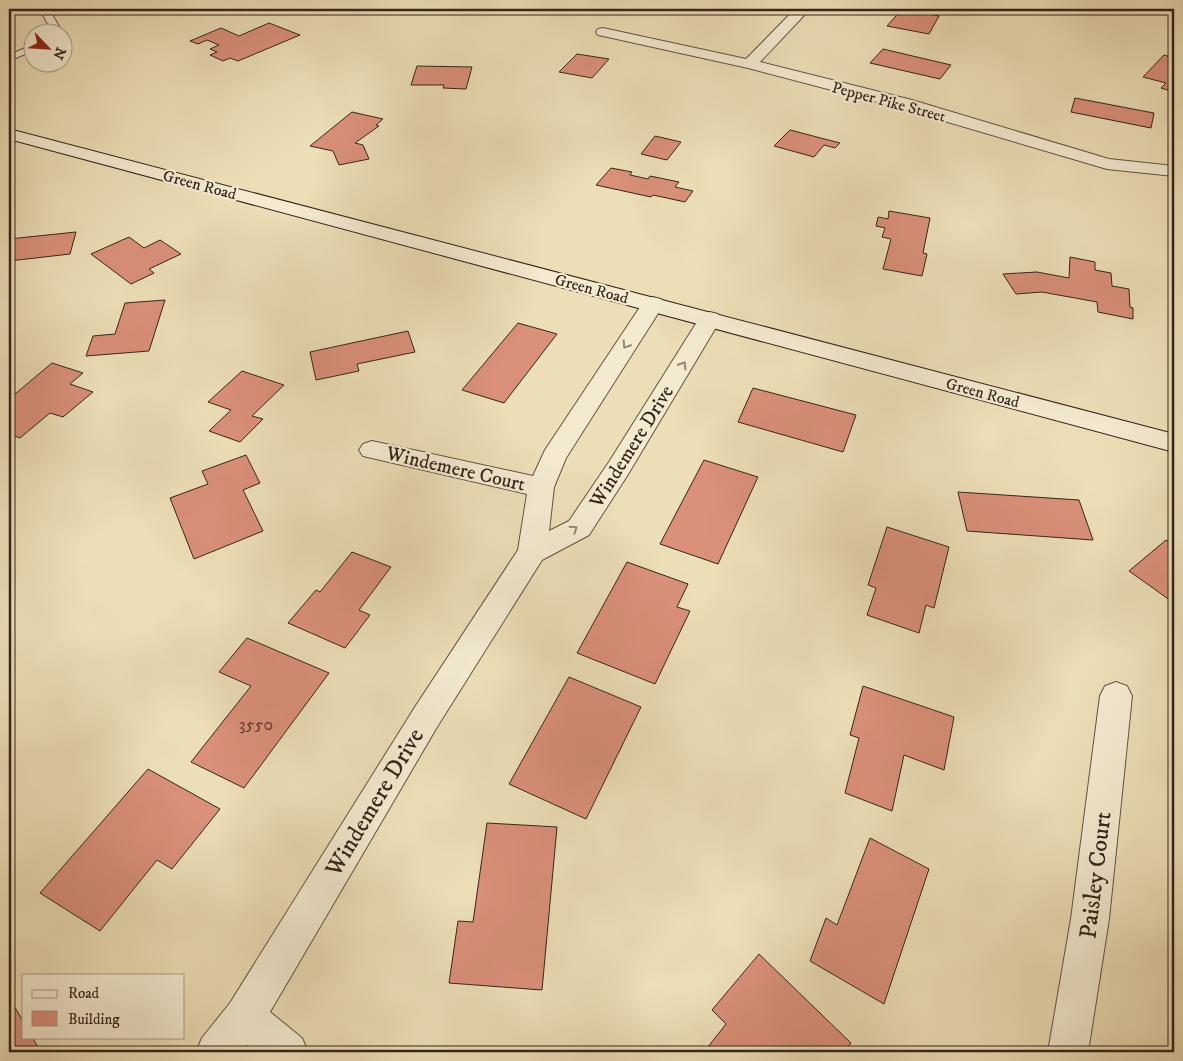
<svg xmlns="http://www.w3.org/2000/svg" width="1183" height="1061" viewBox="0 0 1183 1061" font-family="'IM FELL DW Pica',serif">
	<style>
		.building { fill: #da9079; stroke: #34251c }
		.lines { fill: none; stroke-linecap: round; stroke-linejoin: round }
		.lane-casing { stroke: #625342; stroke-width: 2 }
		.street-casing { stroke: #625342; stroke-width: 2 }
		.secondary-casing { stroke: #34251c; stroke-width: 2 }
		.lane { fill: #f3ead0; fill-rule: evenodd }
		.street { fill: #f3ead0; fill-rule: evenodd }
		.secondary { fill: #f3ead0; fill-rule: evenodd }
		.oneway { stroke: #948876 }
		.labels { text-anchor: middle; stroke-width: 4.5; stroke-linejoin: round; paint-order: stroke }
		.far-street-label { font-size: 16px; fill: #34251c; stroke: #f3ead0 }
		.number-label { font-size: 18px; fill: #5e4033 }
		.street-label { font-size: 20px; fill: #34251c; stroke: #f3ead0 }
		.near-street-label { font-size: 24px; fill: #34251c; stroke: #f3ead0 }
	</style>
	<rect width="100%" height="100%" fill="#ecdeb6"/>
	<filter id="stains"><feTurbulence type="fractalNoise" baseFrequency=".004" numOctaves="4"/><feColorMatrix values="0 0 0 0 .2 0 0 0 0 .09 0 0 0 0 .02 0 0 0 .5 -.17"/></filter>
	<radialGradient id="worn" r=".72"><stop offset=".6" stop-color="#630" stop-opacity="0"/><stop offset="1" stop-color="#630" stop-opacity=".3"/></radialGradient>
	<g class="building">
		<polygon points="650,9 676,9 668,14"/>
		<polygon points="902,9 904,9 939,16 929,34 887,26"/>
		<polygon points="269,23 300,35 238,61 230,58 223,61 210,55 217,52 210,49 219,45 207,40 198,44 190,41 221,28 239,36"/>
		<polygon points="883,49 951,65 940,79 870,63"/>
		<polygon points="577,54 609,59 592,78 559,72"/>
		<polygon points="1164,55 1174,58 1174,92 1161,88 1166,83 1143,77"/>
		<polygon points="417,66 472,67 466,89 443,88 444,85 411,85"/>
		<polygon points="1075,98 1154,113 1151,128 1071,112"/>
		<polygon points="352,112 383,119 376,125 379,126 355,143 363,145 369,159 339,165 333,151 310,146"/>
		<polygon points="790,130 840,143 835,148 824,145 814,157 774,146"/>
		<polygon points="655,136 681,142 667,160 641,154"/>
		<polygon points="611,168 632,172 630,175 648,179 650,176 679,182 675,187 693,191 685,202 653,195 651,197 596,185"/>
		<polygon points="889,211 930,218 923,253 927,254 922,276 883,269 891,239 882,237 885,228 876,226 878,217 888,219"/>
		<polygon points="76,232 70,254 9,261 9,239"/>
		<polygon points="129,237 144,248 160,240 181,254 149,269 154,273 131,284 91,254"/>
		<polygon points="1070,257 1095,262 1095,270 1111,273 1112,286 1129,289 1130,307 1133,308 1133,319 1098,312 1097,302 1042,292 1016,294 1003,274 1037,272 1069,278"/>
		<polygon points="165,300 149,351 86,356 93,336 115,334 125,303"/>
		<polygon points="518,323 557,334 504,403 462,390"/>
		<polygon points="408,331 415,352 357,364 359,371 316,380 310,352"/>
		<polygon points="52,363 83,373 70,384 93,392 63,417 50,413 20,438 9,434 9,399"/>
		<polygon points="242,371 284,385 252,416 263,419 240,442 209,431 231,410 208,402"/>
		<polygon points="753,388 856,415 843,452 738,422"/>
		<polygon points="246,455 260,483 243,490 263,531 194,559 170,498 208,484 202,471"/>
		<polygon points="704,460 758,477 718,564 660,544"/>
		<polygon points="958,492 1079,500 1093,540 967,531"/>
		<polygon points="887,527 949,547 934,608 926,605 919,633 867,615 876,588 868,585"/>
		<polygon points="1166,540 1174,545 1174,603 1129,571"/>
		<polygon points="352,552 391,567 359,610 370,615 345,648 288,623 316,590 320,592"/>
		<polygon points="627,562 688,584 677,607 690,611 655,684 577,653"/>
		<polygon points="247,638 329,673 244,788 191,762 251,686 219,672"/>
		<polygon points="569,677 641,707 586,819 509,784"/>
		<polygon points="863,686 954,717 944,770 904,755 892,811 845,793 859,738 850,735"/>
		<polygon points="148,769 220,809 172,869 157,860 100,931 40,893"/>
		<polygon points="487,823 557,827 542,990 449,983 458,921 473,922"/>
		<polygon points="870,838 929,869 884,1004 810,961 826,918 837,925"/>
		<polygon points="759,954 851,1043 844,1052 704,1052 726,1024 712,1010"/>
		<polygon points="9,997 24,1023 24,1037 32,1037 41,1052 9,1052"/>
	</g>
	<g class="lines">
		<defs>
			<g id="lane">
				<polygon points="43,9 49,9 61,30 59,32 51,32 51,30 41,11"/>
				<polygon points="32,45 32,51 9,61 9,55"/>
			</g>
			<g id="street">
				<polygon points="795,9 810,9 760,62 912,100 1109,159 1174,166 1174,176 1107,169 900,108 748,68 603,36 598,35 596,32 598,29 603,28 746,59"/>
				<polygon points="653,297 661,299 664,304 566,458 554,487 549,531 569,521 609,462 702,314 710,312 718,314 721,319 627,476 589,535 542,560 437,727 270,1012 302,1038 308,1052 256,1052 247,1045 242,1052 196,1052 202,1038 230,1003 415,707 518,550 527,494 363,456 359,450 363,444 372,441 533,476 545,450 642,304 645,299"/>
				<polygon points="1116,682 1127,686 1132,696 1109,919 1088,1052 1048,1052 1071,919 1100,696 1105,686"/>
			</g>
			<polygon id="secondary" points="9,129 1174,434 1174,452 9,139"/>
		</defs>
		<use href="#lane" class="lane-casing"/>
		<use href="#street" class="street-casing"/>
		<use href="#secondary" class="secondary-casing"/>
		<use href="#lane" class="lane"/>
		<use href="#street" class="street"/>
		<use href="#secondary" class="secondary"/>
	</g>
	<defs><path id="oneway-chevron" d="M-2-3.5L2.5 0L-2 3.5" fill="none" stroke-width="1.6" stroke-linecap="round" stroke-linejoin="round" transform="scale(1.25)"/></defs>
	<g class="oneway">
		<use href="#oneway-chevron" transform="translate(626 345) rotate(123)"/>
		<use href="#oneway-chevron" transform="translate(683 365) rotate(-58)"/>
		<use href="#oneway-chevron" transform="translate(574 529) rotate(-35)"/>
	</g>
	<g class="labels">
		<g class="far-street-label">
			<text transform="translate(889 101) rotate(15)" y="6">Pepper Pike Street</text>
			<text transform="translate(200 184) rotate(15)" y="6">Green Road</text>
			<text transform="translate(592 288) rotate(15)" y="6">Green Road</text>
			<text transform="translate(983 392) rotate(15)" y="6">Green Road</text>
		</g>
		<g class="number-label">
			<text x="256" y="730">3550</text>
		</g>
		<g class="street-label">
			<text transform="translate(631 446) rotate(-58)" y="7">Windemere Drive</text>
			<text transform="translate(456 468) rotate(13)" y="7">Windemere Court</text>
		</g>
		<g class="near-street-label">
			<text transform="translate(374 802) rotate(-59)" y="8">Windemere Drive</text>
			<text transform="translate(1095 875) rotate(-83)" y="8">Paisley Court</text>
		</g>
	</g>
	<rect width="1183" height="1061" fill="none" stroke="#ecdeb6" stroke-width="30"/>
	<rect x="10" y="10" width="1163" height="1041" fill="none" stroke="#34251c" stroke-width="2.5"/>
	<rect x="15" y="15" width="1153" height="1031" fill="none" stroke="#34251c"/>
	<rect x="22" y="974" width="162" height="65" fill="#f3ead0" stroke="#a79b88"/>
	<rect x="32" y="990" width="25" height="8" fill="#f3ead0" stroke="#a79b88"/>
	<text x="68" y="998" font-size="15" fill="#34251c">Road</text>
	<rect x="32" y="1011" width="25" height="15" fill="#da9079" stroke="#a79b88"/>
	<text x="68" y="1024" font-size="15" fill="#34251c">Building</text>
	<g transform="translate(48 48) rotate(115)"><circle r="24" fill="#f3ead0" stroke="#a79b88"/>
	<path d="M0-4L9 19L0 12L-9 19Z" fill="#8f2418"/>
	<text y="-8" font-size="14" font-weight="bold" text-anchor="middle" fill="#34251c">N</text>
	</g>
	<rect width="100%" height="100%" filter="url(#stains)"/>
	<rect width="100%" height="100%" fill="url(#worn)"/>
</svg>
